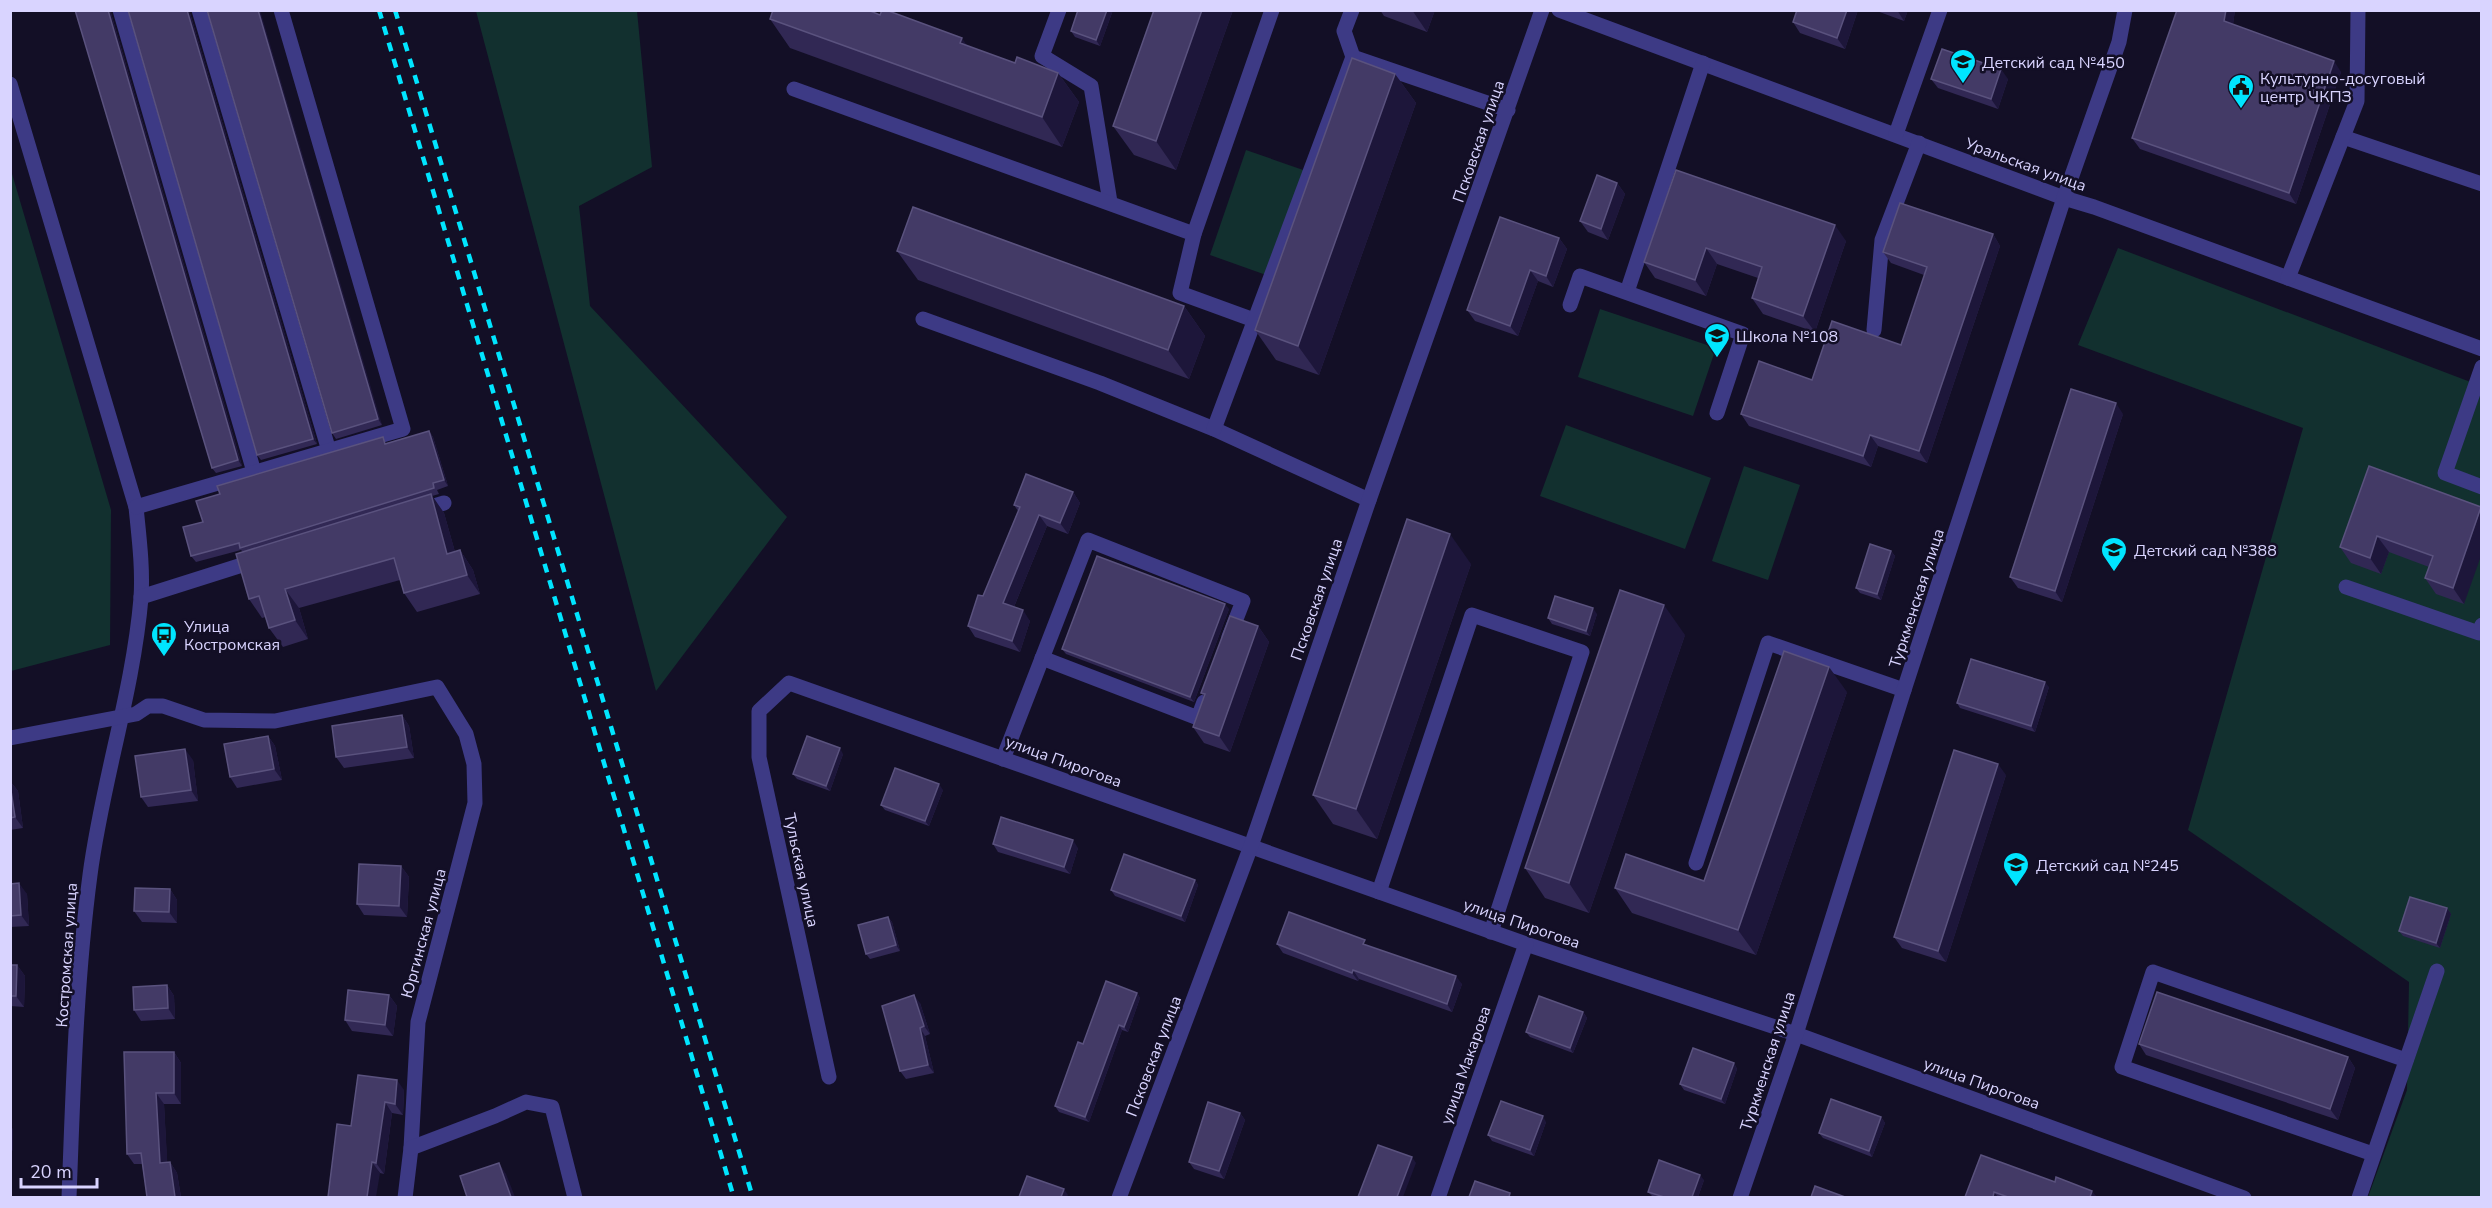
<svg xmlns="http://www.w3.org/2000/svg" width="2492" height="1208" viewBox="0 0 2492 1208" font-family="'Nunito Sans',sans-serif">
	<style>
		.green { fill: #12302f }
		.lines { fill: none; stroke-linecap: round; stroke-linejoin: round }
		.minor { stroke: #3d3a85; stroke-width: 15 }
		.rail { stroke: #00e5ff; stroke-width: 4.5; stroke-dasharray: 9 8; stroke-linecap: butt }
		.wall { fill: #312854 }
		.shaded-wall { fill: #1d163a }
		.building { fill: #433a66; stroke: #5a527e; stroke-width: 1.5 }
		.labels { text-anchor: middle; stroke-width: 5; stroke-linejoin: round; paint-order: stroke }
		.poi-label { font-size: 16px; fill: #d9d4ff; stroke: #130f26; text-anchor: start }
		.street-label { font-size: 16px; fill: #d9d4ff; stroke: #130f26 }
	</style>
	<rect width="100%" height="100%" fill="#130f26"/>
	<g class="green">
		<polygon points="476,11 637,11 652,167 579,206 590,306 787,517 656,691"/>
		<polygon points="1246,150 1306,171 1269,276 1210,255"/>
		<polygon points="10,167 111,510 110,645 11,671"/>
		<polygon points="2118,248 2481,386 2481,1197 2368,1197 2407,1090 2409,982 2188,830 2303,428 2078,345"/>
		<polygon points="1600,309 1716,348 1693,416 1578,377"/>
		<polygon points="1566,425 1711,478 1685,549 1540,496"/>
		<polygon points="1744,466 1800,485 1768,580 1712,561"/>
	</g>
	<g class="lines">
		<g class="minor">
			<polyline points="120,10 254,472"/>
			<polyline points="199,10 329,451"/>
			<polyline points="1059,10 1042,56 1091,86 1110,202"/>
			<polyline points="1559,10 2064,198 2094,207 2482,349"/>
			<polyline points="1353,57 1508,110"/>
			<path d="M10,84l126,423c3,30 7,61 5,91 -8,94 -39,184 -51,277 -14,106 -17,215 -21,323"/>
			<polyline points="794,89 1194,234"/>
			<polyline points="1896,134 1940,10"/>
			<polyline points="2343,137 2482,184"/>
			<polyline points="2288,278 2357,101 2358,10"/>
			<polyline points="1627,292 1703,63"/>
			<polyline points="1570,305 1580,276 1743,334 1717,413"/>
			<polyline points="923,319 1100,383 1214,429 1369,500"/>
			<polyline points="1254,320 1180,293 1194,234 1272,10"/>
			<polyline points="1874,330 1882,240 1919,143"/>
			<polyline points="2482,367 2445,473 2482,487"/>
			<polyline points="1214,429 1353,57 1344,31 1352,10"/>
			<polyline points="136,507 403,429 281,10"/>
			<polyline points="418,511 444,503"/>
			<polyline points="2346,587 2479,633 2482,625"/>
			<polyline points="141,597 258,560"/>
			<polyline points="1042,658 1198,718 1204,702"/>
			<polyline points="10,738 136,714 148,706 163,706 204,720 275,721 437,687 466,734 474,764 475,803 418,1022 411,1148 405,1198"/>
			<polyline points="1003,759 1088,540 1243,601 1229,637"/>
			<polyline points="1696,863 1768,643 1904,690"/>
			<polyline points="1379,892 1472,615 1582,652 1491,932"/>
			<polyline points="829,1077 759,757 759,711 789,683 1526,944 1796,1034 2244,1198"/>
			<polyline points="411,1148 495,1116 526,1102 552,1107 575,1198"/>
			<polyline points="2373,1154 2122,1067 2153,972 2406,1060"/>
			<polyline points="1119,1198 1251,846 1369,500 1542,10"/>
			<polyline points="1438,1198 1526,944"/>
			<polyline points="1740,1198 1796,1034 1904,690 2064,198 2119,42 2125,10"/>
			<polyline points="2359,1198 2437,971"/>
		</g>
		<g class="rail">
			<polyline points="379,10 734,1198"/>
			<polyline points="395,10 753,1198"/>
		</g>
	</g>
	<g class="wall">
		<polygon points="75,10 111,10 111,13 242,466 216,473 212,468"/>
		<polygon points="128,10 190,10 190,13 317,444 261,460 257,455"/>
		<polygon points="207,10 382,425 336,439 332,433"/>
		<polygon points="1078,10 1113,10 1100,46 1075,37 1071,31"/>
		<polygon points="1154,10 1233,10 1176,170 1134,155 1113,126"/>
		<polygon points="1380,10 1435,10 1427,32 1384,16"/>
		<polygon points="1858,10 1845,49 1800,33 1793,22"/>
		<polygon points="1874,10 1908,10 1904,21"/>
		<polygon points="2177,10 2235,10 2233,24 2341,72 2296,204 2140,149 2132,138"/>
		<polygon points="880,15 1015,63 1058,73 1079,102 1062,147 790,48 770,19"/>
		<polygon points="1395,74 1416,103 1319,375 1276,360 1255,330"/>
		<polygon points="1931,79 2008,79 1998,109 1938,88"/>
		<polygon points="1676,170 1846,241 1815,332 1763,314 1752,298 1758,278 1717,264 1706,296 1655,278 1644,262"/>
		<polygon points="1617,183 1625,194 1608,240 1588,232 1580,221"/>
		<polygon points="1993,234 2000,246 1927,463 1878,446 1871,467 1749,426 1741,414 1812,380 1901,345 1924,275 1891,263 1883,252"/>
		<polygon points="1559,238 1567,249 1553,287 1538,281 1518,336 1475,321 1467,310"/>
		<polygon points="897,251 1184,306 1205,336 1189,379 918,280"/>
		<polygon points="2123,414 2062,602 2018,588 2010,577"/>
		<polygon points="429,431 433,437 448,486 437,490 439,494 432,496 444,513 455,552 460,550 473,570 480,594 417,612 404,593 400,580 299,608 308,639 283,647 269,628 266,617 262,618 249,599 243,552 241,550 196,562 191,556 203,522 387,443"/>
		<polygon points="1073,492 1080,503 1068,534 1047,526 1014,607 1030,621 1020,652 975,637 968,626 983,596 1018,511 1014,505"/>
		<polygon points="2481,507 2464,604 2436,594 2425,578 2429,567 2389,552 2381,574 2351,563 2340,547"/>
		<polygon points="1891,551 1895,556 1881,600 1860,593 1856,588"/>
		<polygon points="1471,564 1377,839 1333,824 1313,795"/>
		<polygon points="1229,609 1194,702 1066,654 1062,649"/>
		<polygon points="1597,614 1590,636 1552,624 1548,618"/>
		<polygon points="1258,626 1269,642 1230,752 1204,743 1193,727 1204,697 1201,693"/>
		<polygon points="1685,635 1589,913 1545,898 1525,868"/>
		<polygon points="2049,687 2035,732 1960,708 1957,703"/>
		<polygon points="1847,692 1756,955 1632,913 1615,888 1704,881"/>
		<polygon points="402,715 409,726 414,758 344,768 336,757"/>
		<polygon points="268,736 275,746 282,780 237,788 230,777"/>
		<polygon points="843,754 830,791 797,779 793,774"/>
		<polygon points="193,760 198,801 148,807 141,797"/>
		<polygon points="2006,775 1946,962 1902,948 1894,937"/>
		<polygon points="10,781 18,791 23,828 10,830"/>
		<polygon points="943,790 929,826 885,810 881,805"/>
		<polygon points="993,844 1078,848 1070,874 998,852"/>
		<polygon points="401,866 409,877 407,917 364,915 357,904"/>
		<polygon points="1195,880 1198,885 1185,922 1115,896 1111,890"/>
		<polygon points="10,884 27,894 29,926 10,927"/>
		<polygon points="170,889 177,900 177,923 142,922 134,911"/>
		<polygon points="2447,908 2451,914 2440,948 2403,936 2399,931"/>
		<polygon points="888,917 892,922 900,951 870,959 866,954"/>
		<polygon points="1277,944 1369,946 1462,984 1452,1012 1359,979 1358,981 1283,953"/>
		<polygon points="10,965 17,965 25,976 24,1007 10,1006"/>
		<polygon points="167,985 174,996 175,1019 141,1021 134,1010"/>
		<polygon points="1137,993 1140,998 1128,1032 1122,1030 1089,1122 1059,1112 1055,1106"/>
		<polygon points="389,995 397,1006 393,1036 352,1031 345,1020"/>
		<polygon points="920,1003 930,1034 925,1036 934,1073 906,1079 900,1071"/>
		<polygon points="1583,1012 1587,1018 1573,1053 1530,1037 1526,1032"/>
		<polygon points="2139,1044 2348,1057 2355,1068 2338,1120 2146,1055"/>
		<polygon points="174,1052 181,1063 181,1104 164,1104 167,1162 170,1162 177,1173 181,1197 147,1197 142,1164 134,1164 127,1154"/>
		<polygon points="1734,1063 1737,1069 1725,1104 1684,1090 1680,1084"/>
		<polygon points="358,1075 404,1090 403,1115 392,1113 384,1174 380,1173 337,1124 351,1126"/>
		<polygon points="1240,1113 1245,1120 1224,1179 1194,1169 1189,1162"/>
		<polygon points="1881,1117 1885,1123 1872,1157 1823,1138 1819,1133"/>
		<polygon points="1546,1122 1534,1156 1492,1141 1488,1135"/>
		<polygon points="1704,1180 1698,1197 1653,1197 1648,1192"/>
		<polygon points="2055,1182 2096,1196 2096,1197 1965,1197"/>
	</g>
	<g class="shaded-wall">
		<polygon points="108,10 111,10 111,13 242,466 238,460"/>
		<polygon points="187,10 190,10 190,13 317,444 313,439"/>
		<polygon points="258,10 260,10 382,425 378,419"/>
		<polygon points="1107,10 1113,10 1100,46 1096,40"/>
		<polygon points="1202,10 1233,10 1176,170 1156,141"/>
		<polygon points="1412,10 1435,10 1427,32"/>
		<polygon points="1847,10 1858,10 1845,49 1837,38"/>
		<polygon points="1897,10 1908,10 1904,21"/>
		<polygon points="2226,10 2235,10 2232,32 2224,21"/>
		<polygon points="962,38 982,68 960,43"/>
		<polygon points="2334,61 2341,72 2296,204 2289,193"/>
		<polygon points="2001,69 2008,79 1998,109 1991,99"/>
		<polygon points="1058,73 1079,102 1062,147 1042,117"/>
		<polygon points="1395,74 1416,103 1319,375 1298,346"/>
		<polygon points="1617,183 1625,194 1608,240 1601,229"/>
		<polygon points="1835,225 1846,241 1815,332 1803,316"/>
		<polygon points="1993,234 2000,246 1927,463 1919,451"/>
		<polygon points="1559,238 1567,249 1553,287 1546,276"/>
		<polygon points="1706,248 1717,264 1706,296 1695,280"/>
		<polygon points="1530,270 1538,281 1518,336 1510,326"/>
		<polygon points="1184,306 1205,336 1189,379 1168,350"/>
		<polygon points="2116,403 2123,414 2062,602 2055,591"/>
		<polygon points="429,431 433,437 448,486 444,480"/>
		<polygon points="1870,435 1878,446 1871,467 1863,456"/>
		<polygon points="1073,492 1080,503 1068,534 1060,523"/>
		<polygon points="431,494 444,513 461,573 447,554"/>
		<polygon points="2481,509 2481,556 2464,604 2453,588"/>
		<polygon points="1039,515 1047,526 1011,614 1003,603"/>
		<polygon points="1450,534 1471,564 1377,839 1356,809"/>
		<polygon points="2377,536 2389,552 2381,574 2370,558"/>
		<polygon points="460,550 473,570 480,594 467,575"/>
		<polygon points="1891,551 1895,556 1881,600 1877,594"/>
		<polygon points="285,589 299,608 308,639 295,620"/>
		<polygon points="1225,604 1229,609 1194,702 1190,697"/>
		<polygon points="1664,605 1685,635 1589,913 1569,883"/>
		<polygon points="1593,608 1597,614 1590,636 1586,631"/>
		<polygon points="1023,610 1030,621 1020,652 1012,641"/>
		<polygon points="1258,626 1269,642 1230,752 1219,736"/>
		<polygon points="1829,667 1847,692 1756,955 1738,930"/>
		<polygon points="2045,682 2049,687 2035,732 2031,726"/>
		<polygon points="402,715 409,726 414,758 407,747"/>
		<polygon points="268,736 275,746 282,780 274,769"/>
		<polygon points="840,748 843,754 830,791 826,786"/>
		<polygon points="185,749 193,760 198,801 191,790"/>
		<polygon points="1998,764 2006,775 1946,962 1938,951"/>
		<polygon points="10,781 18,791 23,828 15,817"/>
		<polygon points="939,784 943,790 929,826 925,821"/>
		<polygon points="1073,840 1078,848 1070,874 1064,867"/>
		<polygon points="401,866 409,877 407,917 399,906"/>
		<polygon points="1195,880 1198,885 1185,922 1181,916"/>
		<polygon points="19,883 27,894 29,926 21,915"/>
		<polygon points="170,889 177,900 177,923 169,912"/>
		<polygon points="2447,908 2451,914 2440,948 2436,943"/>
		<polygon points="888,917 892,922 900,951 896,945"/>
		<polygon points="17,965 25,976 24,1007 16,996"/>
		<polygon points="1353,970 1359,979 1358,981 1352,973"/>
		<polygon points="1456,976 1462,984 1452,1012 1447,1004"/>
		<polygon points="167,985 174,996 175,1019 168,1008"/>
		<polygon points="1137,993 1140,998 1128,1032 1124,1027"/>
		<polygon points="389,995 397,1006 393,1036 385,1025"/>
		<polygon points="914,995 920,1003 930,1034 924,1026"/>
		<polygon points="1583,1012 1587,1018 1573,1053 1570,1048"/>
		<polygon points="1119,1025 1122,1030 1089,1122 1085,1117"/>
		<polygon points="920,1028 925,1036 934,1073 928,1065"/>
		<polygon points="174,1052 181,1063 181,1104 174,1093"/>
		<polygon points="2348,1057 2355,1068 2338,1120 2330,1109"/>
		<polygon points="1734,1063 1737,1069 1725,1104 1721,1099"/>
		<polygon points="397,1080 404,1090 403,1115 395,1104"/>
		<polygon points="156,1093 164,1104 168,1174 160,1163"/>
		<polygon points="385,1102 392,1113 384,1174 376,1163"/>
		<polygon points="1240,1113 1245,1120 1224,1179 1219,1171"/>
		<polygon points="1543,1116 1546,1122 1534,1156 1530,1150"/>
		<polygon points="1881,1117 1885,1123 1872,1157 1869,1151"/>
		<polygon points="10,1125 13,1129 13,1151 10,1148"/>
		<polygon points="1412,1157 1416,1163 1403,1197 1397,1197"/>
		<polygon points="170,1162 177,1173 181,1197 175,1197"/>
		<polygon points="372,1162 380,1173 376,1197 367,1197"/>
		<polygon points="499,1163 506,1174 515,1197 511,1197"/>
		<polygon points="1700,1175 1704,1180 1698,1197 1692,1197"/>
		<polygon points="1064,1189 1068,1195 1067,1197 1061,1197"/>
		<polygon points="2092,1191 2096,1196 2096,1197 2090,1197"/>
		<polygon points="1994,1192 1998,1197 1993,1197"/>
	</g>
	<g class="building">
		<polygon points="75,10 108,10 238,460 212,468"/>
		<polygon points="128,10 187,10 313,439 257,455"/>
		<polygon points="207,10 258,10 378,419 332,433"/>
		<polygon points="773,10 868,10 880,15 882,10 886,10 962,38 960,43 1015,63 1017,57 1058,73 1042,117 770,19"/>
		<polygon points="1078,10 1107,10 1096,40 1071,31"/>
		<polygon points="1154,10 1202,10 1156,141 1113,126"/>
		<polygon points="1797,10 1847,10 1837,38 1793,22"/>
		<polygon points="2177,10 2226,10 2224,21 2334,61 2289,193 2132,138"/>
		<polygon points="1942,49 2001,69 1991,99 1931,79"/>
		<polygon points="1352,58 1395,74 1298,346 1255,330"/>
		<polygon points="1676,170 1835,225 1803,316 1752,298 1762,267 1706,248 1695,280 1644,262"/>
		<polygon points="1597,175 1617,183 1601,229 1580,221"/>
		<polygon points="1900,203 1993,234 1919,451 1870,435 1863,456 1741,414 1759,361 1812,380 1832,321 1901,345 1927,267 1883,252"/>
		<polygon points="913,207 1184,306 1168,350 897,251"/>
		<polygon points="1500,217 1559,238 1546,276 1530,270 1510,326 1467,310"/>
		<polygon points="2071,389 2116,403 2055,591 2010,577"/>
		<polygon points="429,431 444,480 433,483 434,488 240,548 239,543 191,556 183,527 203,522 196,501 220,494 217,486 383,437 385,444"/>
		<polygon points="2369,466 2481,507 2453,588 2425,578 2433,556 2377,536 2370,558 2340,547"/>
		<polygon points="1026,474 1073,492 1060,523 1039,515 1003,603 1023,610 1012,641 968,626 978,595 983,596 1020,507 1014,505"/>
		<polygon points="431,494 447,554 460,550 467,575 404,593 394,558 285,589 295,620 269,628 259,596 249,599 236,554"/>
		<polygon points="1407,519 1450,534 1356,809 1313,795"/>
		<polygon points="1870,544 1891,551 1877,594 1856,588"/>
		<polygon points="1097,556 1225,604 1190,697 1062,649"/>
		<polygon points="1620,590 1664,605 1569,883 1525,868"/>
		<polygon points="1555,596 1593,608 1586,631 1548,618"/>
		<polygon points="1230,616 1258,626 1219,736 1193,727 1205,694 1201,693"/>
		<polygon points="1784,651 1829,667 1738,930 1615,888 1626,854 1704,881"/>
		<polygon points="1971,659 2045,682 2031,726 1957,703"/>
		<polygon points="402,715 407,747 336,757 332,726"/>
		<polygon points="268,736 274,769 230,777 224,744"/>
		<polygon points="807,736 840,748 826,786 793,774"/>
		<polygon points="185,749 191,790 141,797 135,756"/>
		<polygon points="1954,750 1998,764 1938,951 1894,937"/>
		<polygon points="895,768 939,784 925,821 881,805"/>
		<polygon points="10,784 15,817 10,818"/>
		<polygon points="1001,817 1073,840 1064,867 993,844"/>
		<polygon points="1124,854 1195,880 1181,916 1111,890"/>
		<polygon points="359,864 401,866 399,906 357,904"/>
		<polygon points="19,883 21,915 10,916 10,884"/>
		<polygon points="135,888 170,889 169,912 134,911"/>
		<polygon points="2410,897 2447,908 2436,943 2399,931"/>
		<polygon points="1289,912 1365,940 1363,944 1456,976 1447,1004 1353,970 1352,973 1277,944"/>
		<polygon points="888,917 896,945 866,954 858,925"/>
		<polygon points="10,965 17,965 16,996 10,996"/>
		<polygon points="1106,981 1137,993 1124,1027 1119,1025 1085,1117 1055,1106 1078,1042 1083,1044"/>
		<polygon points="167,985 168,1008 134,1010 133,987"/>
		<polygon points="348,990 389,995 385,1025 345,1020"/>
		<polygon points="2157,992 2348,1057 2330,1109 2139,1044"/>
		<polygon points="914,995 924,1026 920,1028 928,1065 900,1071 882,1006"/>
		<polygon points="1539,996 1583,1012 1570,1048 1526,1032"/>
		<polygon points="1693,1048 1734,1063 1721,1099 1680,1084"/>
		<polygon points="124,1052 174,1052 174,1093 156,1093 160,1163 170,1162 175,1197 147,1197 141,1153 127,1154"/>
		<polygon points="358,1075 397,1080 395,1104 385,1102 376,1163 372,1162 367,1197 328,1197 337,1124 351,1126"/>
		<polygon points="1831,1099 1881,1117 1869,1151 1819,1133"/>
		<polygon points="1501,1101 1543,1116 1530,1150 1488,1135"/>
		<polygon points="1208,1102 1240,1113 1219,1171 1189,1162"/>
		<polygon points="1378,1145 1412,1157 1397,1197 1358,1197"/>
		<polygon points="1981,1155 2055,1182 2056,1177 2092,1191 2090,1197 2008,1197 1994,1192 1993,1197 1965,1197"/>
		<polygon points="1659,1160 1700,1175 1692,1197 1664,1197 1648,1192"/>
		<polygon points="499,1163 511,1197 467,1197 460,1176"/>
		<polygon points="1027,1176 1064,1189 1061,1197 1019,1197"/>
		<polygon points="1475,1181 1510,1193 1509,1197 1469,1197"/>
		<polygon points="1815,1186 1845,1197 1811,1197"/>
	</g>
	<defs>
		<symbol id="school-pin" viewBox="-11 -11 22 30"><path d="M0 17L-7.5 6A9.5 9.5 0 1 1 7.5 6Z" fill="#00e5ff" stroke="#130f26"/><path d="M0-5L7-2L0 1L-7-2ZM-4 1L0 2.5L4 1V4Q0 6-4 4Z" fill="#111"/></symbol>
		<symbol id="civic-pin" viewBox="-11 -11 22 30"><path d="M0 17L-7.5 6A9.5 9.5 0 1 1 7.5 6Z" fill="#00e5ff" stroke="#130f26"/><path d="M-.6-6.5H3V-4.5H.6V-3L4-1V1h2V6H-6V1h2V-1L-.6-3ZM-1.2 2.5V6h2.4V2.5Z" fill="#111"/></symbol>
		<symbol id="bus-pin" viewBox="-11 -11 22 30"><path d="M0 17L-7.5 6A9.5 9.5 0 1 1 7.5 6Z" fill="#00e5ff" stroke="#130f26"/><path d="M-5-6H5V4H4V6H2V4H-2V6H-4V4H-5ZM-3.5-4V0h7V-4ZM-3.5 1.2v1.5H-2V1.2ZM2 1.2v1.5H3.5V1.2Z" fill="#111"/></symbol>
	</defs>
	<g fill-rule="evenodd">
		<use href="#school-pin" x="1948" y="47" width="30" height="40"/>
		<use href="#civic-pin" x="2226" y="72" width="30" height="40"/>
		<use href="#school-pin" x="1702" y="321" width="30" height="40"/>
		<use href="#school-pin" x="2099" y="535" width="30" height="40"/>
		<use href="#bus-pin" x="149" y="620" width="30" height="40"/>
		<use href="#school-pin" x="2001" y="850" width="30" height="40"/>
	</g>
	<g class="labels">
		<g class="poi-label">
			<text x="1982" y="68">Детский сад №450</text>
			<text x="2260" y="84">Культурно-досуговый<tspan x="2260" dy="18">центр ЧКПЗ</tspan></text>
			<text x="1736" y="342">Школа №108</text>
			<text x="2134" y="556">Детский сад №388</text>
			<text x="184" y="632">Улица<tspan x="184" dy="18">Костромская</tspan></text>
			<text x="2036" y="871">Детский сад №245</text>
		</g>
		<g class="street-label">
			<text transform="translate(1478 141) rotate(-71)" y="6">Псковская улица</text>
			<text transform="translate(2026 164) rotate(20)" y="6">Уральская улица</text>
			<text transform="translate(1916 598) rotate(-72)" y="6">Туркменская улица</text>
			<text transform="translate(1316 599) rotate(-71)" y="6">Псковская улица</text>
			<text transform="translate(1064 761) rotate(20)" y="6">улица Пирогова</text>
			<text transform="translate(802 870) rotate(78)" y="6">Тульская улица</text>
			<text transform="translate(1522 923) rotate(19)" y="6">улица Пирогова</text>
			<text transform="translate(423 933) rotate(-75)" y="6">Юргинская улица</text>
			<text transform="translate(66 955) rotate(-86)" y="6">Костромская улица</text>
			<text transform="translate(1153 1056) rotate(-69)" y="6">Псковская улица</text>
			<text transform="translate(1767 1061) rotate(-72)" y="6">Туркменская улица</text>
			<text transform="translate(1465 1065) rotate(-71)" y="6">улица Макарова</text>
			<text transform="translate(1982 1083) rotate(20)" y="6">улица Пирогова</text>
		</g>
	</g>
	<rect width="2492" height="1208" fill="none" stroke="#d9d4ff" stroke-width="24"/>
	<path d="M21 1178v9h76v-9" fill="none" stroke="#d9d4ff" stroke-width="3"/>
	<text x="30" y="1178" font-size="18" fill="#d9d4ff" stroke="#130f26" stroke-width="4.5" paint-order="stroke">20 m</text>
</svg>
